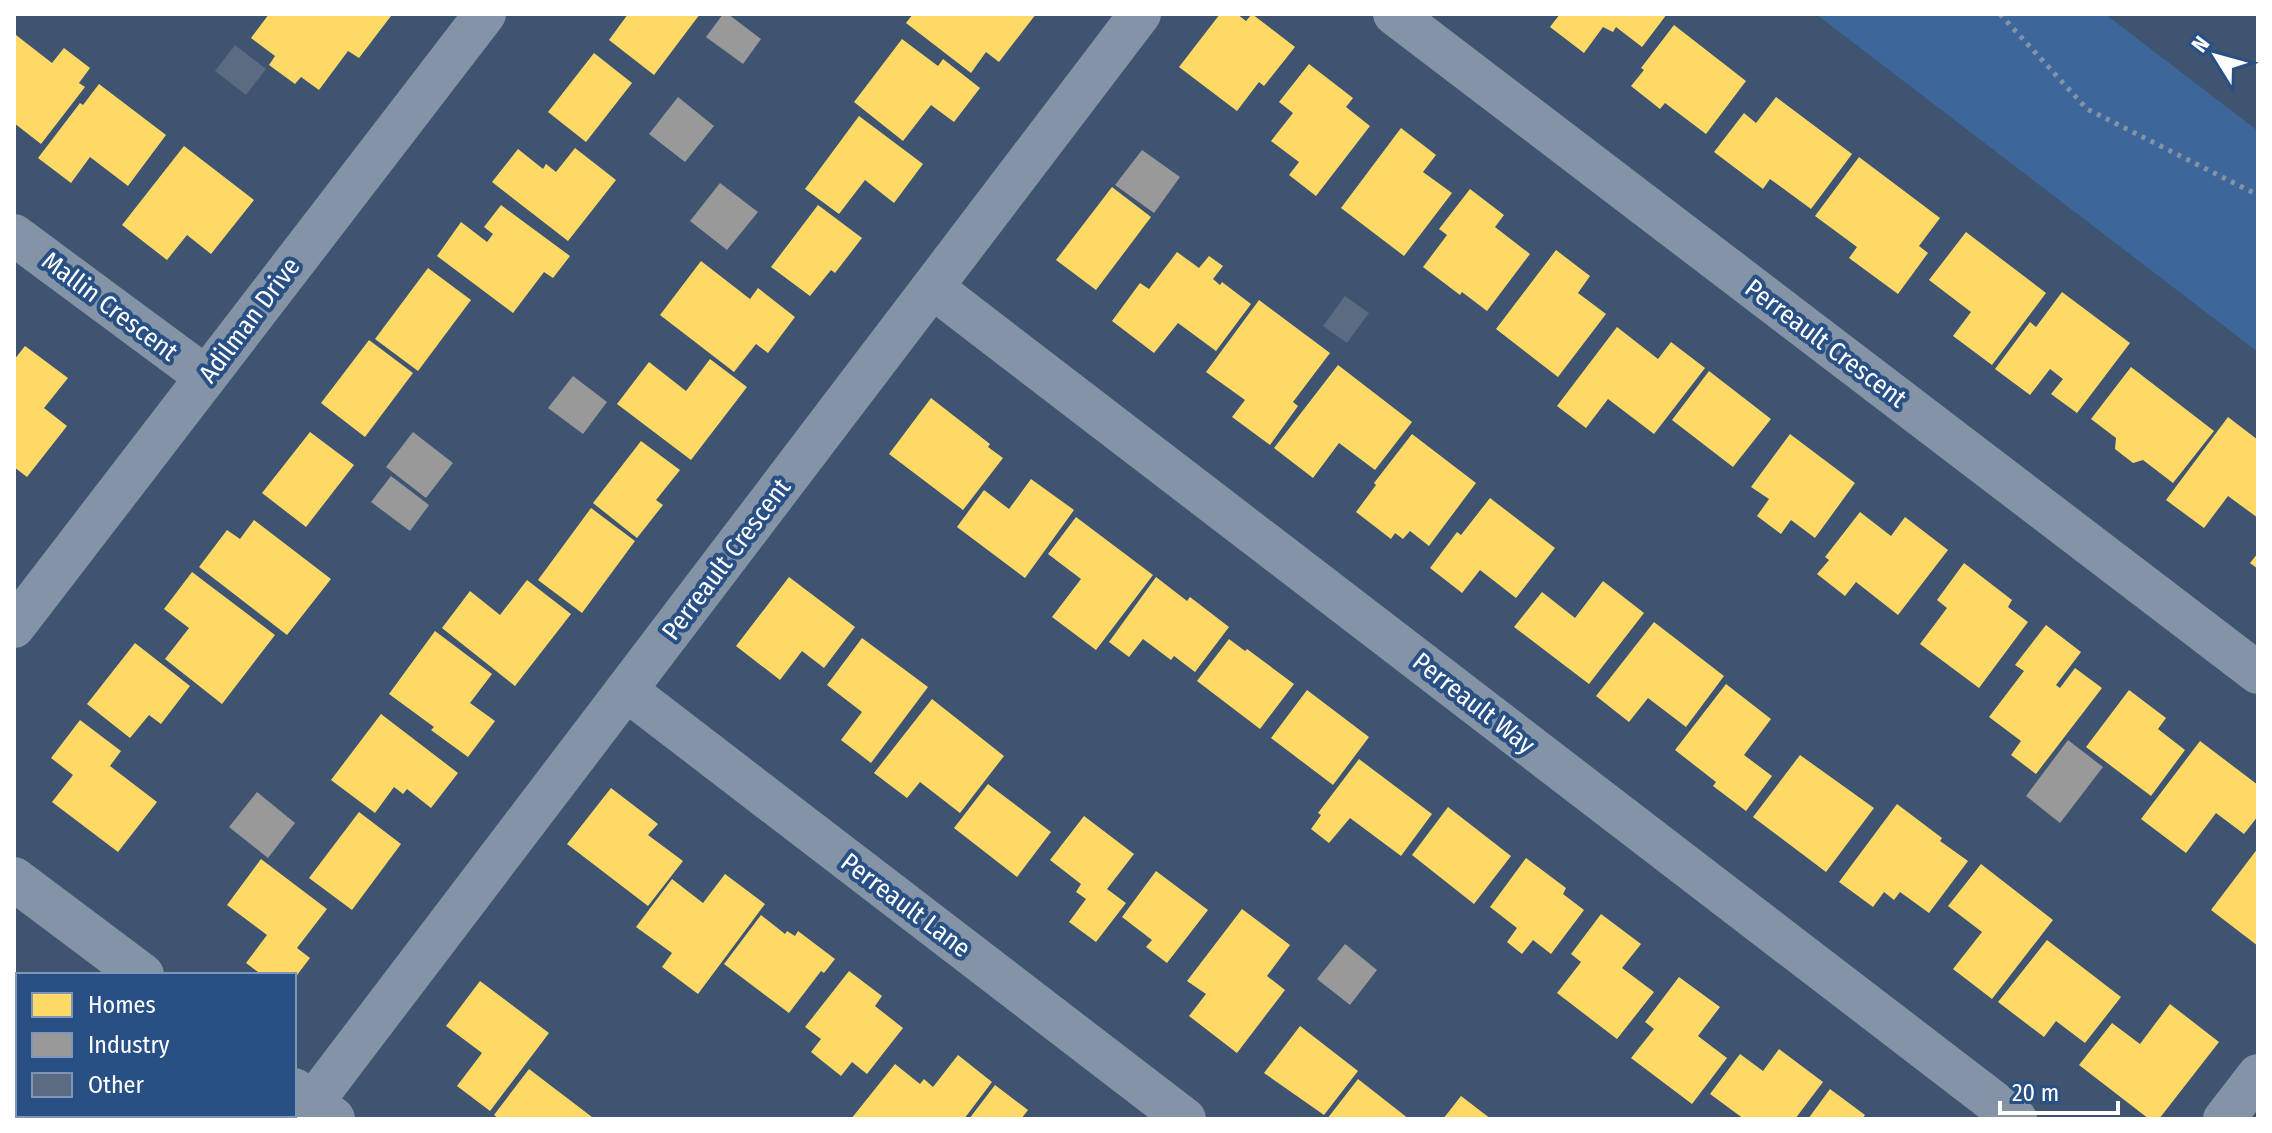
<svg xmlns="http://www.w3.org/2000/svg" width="2272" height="1133" viewBox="0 0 2272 1133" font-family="'Fira Sans Condensed',sans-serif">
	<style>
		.green { fill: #3d679a }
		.homes { fill: #ffd966 }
		.industry { fill: #999 }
		.building { fill: #5b6c82 }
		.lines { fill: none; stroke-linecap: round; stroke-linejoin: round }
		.path { stroke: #8493a6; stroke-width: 5; stroke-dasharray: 4 6; stroke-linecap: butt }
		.minor { stroke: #8493a6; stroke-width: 42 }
		.tertiary { stroke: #8493a6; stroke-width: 44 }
		.labels { text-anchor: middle; stroke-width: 8; stroke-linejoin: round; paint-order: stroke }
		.street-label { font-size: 26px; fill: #fff; stroke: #295085 }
	</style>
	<rect width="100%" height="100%" fill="#3e5470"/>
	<polygon class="green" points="1816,14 2105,14 2258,131 2258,352"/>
	<g class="homes">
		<polygon points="269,14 389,14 391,16 359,58 348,51 319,90 301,77 295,84 269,65 275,56 251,38"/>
		<polygon points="628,14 700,14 654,75 609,40"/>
		<polygon points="913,14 1036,14 999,62 986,52 971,73 906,23"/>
		<polygon points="1220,14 1237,14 1246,21 1252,14 1295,47 1264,86 1259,82 1237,111 1179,67"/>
		<polygon points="1560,14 1667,14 1642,47 1616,27 1613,32 1603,27 1584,53 1550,27"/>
		<polygon points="1674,25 1746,81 1706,134 1665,103 1660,109 1631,86 1644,70 1641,68"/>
		<polygon points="16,35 52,63 64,48 90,68 79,83 85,87 41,144 14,123"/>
		<polygon points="902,39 938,66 943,59 980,88 954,122 931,105 903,141 854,102"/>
		<polygon points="594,53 632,83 586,142 548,112"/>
		<polygon points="1309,64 1353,98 1346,107 1370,126 1316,196 1289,175 1299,162 1271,141 1293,113 1279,102"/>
		<polygon points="99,84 166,135 128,186 90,157 71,183 38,158 80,103 83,105"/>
		<polygon points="1776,97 1852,154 1811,209 1770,179 1763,189 1714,152 1744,113 1756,123"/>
		<polygon points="859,116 923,164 894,203 865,180 839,214 805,189"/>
		<polygon points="1401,128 1436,155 1423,172 1452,193 1404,256 1341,208"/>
		<polygon points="184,146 254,200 211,254 187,235 167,260 122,225"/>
		<polygon points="575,148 616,180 568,241 492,182 518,149 543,169 546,164 556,172"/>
		<polygon points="1859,157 1940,218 1919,246 1928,253 1898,294 1849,258 1857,247 1815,216"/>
		<polygon points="1112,187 1151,217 1096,290 1056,260"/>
		<polygon points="1470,189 1504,215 1495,227 1530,254 1487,311 1462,292 1460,295 1423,267 1447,235 1439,229"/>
		<polygon points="501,205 570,256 553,278 544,272 513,313 437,256 461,222 487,242 493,234 484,227"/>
		<polygon points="818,205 862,238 835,273 831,270 810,296 771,267"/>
		<polygon points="1966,232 2046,293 1992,365 1953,336 1971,312 1929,280"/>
		<polygon points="1556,250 1590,276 1578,293 1606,314 1558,377 1496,329"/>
		<polygon points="1177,252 1199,268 1209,256 1223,266 1213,279 1220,285 1222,282 1251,304 1216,351 1178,323 1154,353 1112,321 1140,283 1149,289"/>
		<polygon points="701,261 750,299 758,288 795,317 768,353 756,344 734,372 660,315"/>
		<polygon points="428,268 471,300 418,371 375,339"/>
		<polygon points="2062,292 2130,343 2077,413 2051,394 2063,379 2050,369 2030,395 1995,369 2030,322 2036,327"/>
		<polygon points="1259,300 1330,353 1293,402 1298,406 1270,445 1232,417 1245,400 1206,372"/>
		<polygon points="1617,327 1658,359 1671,342 1705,368 1654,434 1608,399 1586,428 1557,406"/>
		<polygon points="369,340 413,373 365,437 321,403"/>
		<polygon points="25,346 68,378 44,408 67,426 27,477 14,467 14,360"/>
		<polygon points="710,359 747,387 691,460 617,404 649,362 686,391"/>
		<polygon points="1338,365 1412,422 1375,470 1339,443 1313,478 1274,448"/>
		<polygon points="2131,367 2214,431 2173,483 2143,460 2133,463 2115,449 2116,438 2091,419"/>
		<polygon points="1709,371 1771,419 1733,467 1672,420"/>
		<polygon points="931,398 990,444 988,447 1003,458 963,510 889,454"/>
		<polygon points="2228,417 2258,440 2258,518 2228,496 2204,528 2166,500"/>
		<polygon points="310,432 354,465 306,527 262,493"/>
		<polygon points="1412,434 1476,483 1429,546 1410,531 1403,539 1395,533 1391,539 1356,512 1376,485 1374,483"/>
		<polygon points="1790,434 1855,483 1815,538 1791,520 1781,534 1757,516 1769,499 1751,487"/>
		<polygon points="641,441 680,470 656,500 663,505 637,538 593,503"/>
		<polygon points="1031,479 1074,510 1025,578 957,527 984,490 1009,509"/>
		<polygon points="1490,498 1555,548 1516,598 1480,570 1462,593 1430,568 1457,532 1461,535"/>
		<polygon points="591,508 635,541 582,613 538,580"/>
		<polygon points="1860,512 1891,536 1905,517 1948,550 1898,615 1856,582 1845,596 1817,574 1829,560 1825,557"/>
		<polygon points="1076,517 1153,575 1096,650 1052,617 1081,579 1048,554"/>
		<polygon points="254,520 331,579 287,635 199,567 227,530 240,539"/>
		<polygon points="2258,553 2258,569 2250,563"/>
		<polygon points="1964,563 2012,600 2008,607 2028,622 1979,688 1920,644 1947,608 1937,600"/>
		<polygon points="192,572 275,635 222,704 165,659 189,628 164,609"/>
		<polygon points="789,577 855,627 824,668 802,651 780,680 736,646"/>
		<polygon points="1156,577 1187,601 1190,597 1229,627 1195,672 1174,656 1171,660 1143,639 1129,657 1109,642"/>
		<polygon points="527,580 571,614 515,686 442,628 470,591 500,615"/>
		<polygon points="1603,581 1644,613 1589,684 1514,627 1542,592 1575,618"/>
		<polygon points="1654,622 1724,676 1686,727 1648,698 1629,722 1596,696"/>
		<polygon points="2046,625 2081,652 2056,685 2060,688 2075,668 2102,688 2036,774 2011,755 2021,741 1989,717 2024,671 2015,665"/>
		<polygon points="435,631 492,674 470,703 495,721 468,757 431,730 434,727 389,694"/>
		<polygon points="862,638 928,687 871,763 841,740 862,712 827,685"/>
		<polygon points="1229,639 1245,651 1247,649 1294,684 1260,729 1197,681"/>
		<polygon points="135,643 190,686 161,724 149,715 130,738 87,704"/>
		<polygon points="1726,684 1771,719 1744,755 1772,776 1746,811 1713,786 1716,782 1675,750"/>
		<polygon points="1307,690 1369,737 1333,785 1271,738"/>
		<polygon points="2129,690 2166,718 2158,729 2185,750 2151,796 2086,747"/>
		<polygon points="932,699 1004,756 960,813 920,782 907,798 874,773"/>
		<polygon points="381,714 458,773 431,808 407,789 403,794 394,787 375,813 331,780"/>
		<polygon points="80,720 121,751 110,766 157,802 118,852 52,802 73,775 51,758"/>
		<polygon points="2200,741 2258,785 2258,816 2244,834 2216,813 2186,853 2141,819"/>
		<polygon points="1800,755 1874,808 1826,872 1753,817"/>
		<polygon points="1359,759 1432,814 1401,856 1350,818 1329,843 1311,829 1321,815 1318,813"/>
		<polygon points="988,784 1051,832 1017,877 954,828"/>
		<polygon points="611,788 658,824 648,835 683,861 648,906 567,844"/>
		<polygon points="1897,804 1942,838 1940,841 1968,861 1929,913 1900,892 1894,900 1884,892 1873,907 1839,882"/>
		<polygon points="1448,807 1511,856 1474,904 1412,855"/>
		<polygon points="359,812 401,844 352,910 309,878"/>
		<polygon points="1084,816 1134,854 1107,889 1126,903 1096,942 1069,922 1086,899 1076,892 1081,884 1050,860"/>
		<polygon points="2258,848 2258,946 2211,910"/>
		<polygon points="1526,858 1566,888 1563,894 1584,910 1551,954 1533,940 1522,954 1507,942 1517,928 1490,907"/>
		<polygon points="261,859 327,909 297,948 310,958 294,979 294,975 262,975 246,963 267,935 227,905"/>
		<polygon points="1981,864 2053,920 1992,999 1953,969 1982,932 1948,906"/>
		<polygon points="1156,871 1208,910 1167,963 1146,947 1152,940 1122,917"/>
		<polygon points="725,874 765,904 698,994 662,967 672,953 636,927 672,879 703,903"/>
		<polygon points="1242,909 1290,945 1267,976 1285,990 1237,1053 1189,1016 1206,994 1187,981"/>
		<polygon points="1601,914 1641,944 1622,968 1654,992 1617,1039 1557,993 1581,962 1571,954"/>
		<polygon points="761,915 785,934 787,931 795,936 798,931 835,959 824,973 821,971 789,1013 724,964"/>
		<polygon points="2047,940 2121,997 2085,1043 2056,1021 2044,1037 1998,1002"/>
		<polygon points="849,971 882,996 875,1006 903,1028 867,1074 852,1062 841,1076 811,1052 821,1039 805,1027"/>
		<polygon points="1679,977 1720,1007 1698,1036 1727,1058 1692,1104 1631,1058 1654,1029 1645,1022"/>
		<polygon points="480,981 549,1033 490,1111 457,1086 482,1053 446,1026"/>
		<polygon points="14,987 18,990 18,1019 14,1024"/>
		<polygon points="2170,1004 2219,1042 2159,1119 2149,1119 2079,1065 2112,1023 2140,1044"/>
		<polygon points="1300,1026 1358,1071 1324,1115 1264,1073"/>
		<polygon points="1779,1049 1823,1082 1795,1119 1744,1119 1710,1094 1740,1054 1763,1071"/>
		<polygon points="958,1055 992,1082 964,1119 851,1119 895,1064 920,1084 924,1079 933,1087"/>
		<polygon points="529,1069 592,1117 590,1119 499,1119 494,1115"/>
		<polygon points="1358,1079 1409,1119 1327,1119"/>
		<polygon points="995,1085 1028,1110 1021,1119 969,1119"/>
		<polygon points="1830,1089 1865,1115 1862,1119 1808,1119"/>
		<polygon points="1461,1096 1491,1119 1443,1119"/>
		<polygon points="49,1115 166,1115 172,1119 46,1119"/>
	</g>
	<g class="industry">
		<polygon points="723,14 728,14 761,39 743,64 706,37"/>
		<polygon points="678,97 714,126 685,162 649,134"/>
		<polygon points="1142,150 1180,177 1154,213 1115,185"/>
		<polygon points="720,183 758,212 727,250 690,221"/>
		<polygon points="573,376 607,402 583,434 548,408"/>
		<polygon points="413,432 453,463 426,498 386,467"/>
		<polygon points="391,476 429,505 410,531 371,502"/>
		<polygon points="2068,740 2103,767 2060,823 2026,796"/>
		<polygon points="257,792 295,823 268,858 229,827"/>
		<polygon points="1345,944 1377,970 1350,1005 1317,979"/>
	</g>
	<g class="building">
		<polygon points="235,45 266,69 246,95 215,71"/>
		<polygon points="1345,296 1369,313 1347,343 1323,326"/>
	</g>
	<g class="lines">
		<polyline class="path" points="2000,14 2087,109 2258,195"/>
		<g class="minor">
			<polyline points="1394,14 2258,673"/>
			<polyline points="14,235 206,377"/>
			<polyline points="933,288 2016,1119"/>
			<polyline points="14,627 485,14"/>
			<polyline points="626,690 1185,1119"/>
			<polyline points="300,1119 1140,14"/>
			<polyline points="2224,1119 2258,1075"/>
		</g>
		<g class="tertiary">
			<polyline points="14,879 142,975"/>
			<polyline points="294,1090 333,1119"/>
		</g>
	</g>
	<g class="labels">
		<g class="street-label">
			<text transform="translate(110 306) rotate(37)" y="9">Mallin Crescent</text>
			<text transform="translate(249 320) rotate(-53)" y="9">Adilman Drive</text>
			<text transform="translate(1826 343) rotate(37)" y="9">Perreault Crescent</text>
			<text transform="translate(726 559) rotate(-53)" y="9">Perreault Crescent</text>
			<text transform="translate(1474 703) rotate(38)" y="9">Perreault Way</text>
			<text transform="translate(906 905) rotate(37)" y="9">Perreault Lane</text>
		</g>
	</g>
	<rect width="2272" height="1133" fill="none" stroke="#ffffff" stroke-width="32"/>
	<rect x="16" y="973" width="280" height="144" fill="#295085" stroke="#7f96b6" stroke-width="2"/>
	<rect x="32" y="993" width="40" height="24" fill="#ffd966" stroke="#7f96b6" stroke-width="2"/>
	<text x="88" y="1013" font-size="24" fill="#ffffff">Homes</text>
	<rect x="32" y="1033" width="40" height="24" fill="#999999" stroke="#7f96b6" stroke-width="2"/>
	<text x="88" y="1053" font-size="24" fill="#ffffff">Industry</text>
	<rect x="32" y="1073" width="40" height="24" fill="#5b6c82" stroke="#7f96b6" stroke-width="2"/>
	<text x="88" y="1093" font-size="24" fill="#ffffff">Other</text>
	<g transform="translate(2216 56) rotate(307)" stroke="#295085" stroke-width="6" paint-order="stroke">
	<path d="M0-6L14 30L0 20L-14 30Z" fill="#ffffff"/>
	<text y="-12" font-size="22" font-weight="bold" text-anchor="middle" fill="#ffffff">N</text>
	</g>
	<path d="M2000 1101v12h118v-12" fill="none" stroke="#ffffff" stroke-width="4"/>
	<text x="2012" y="1101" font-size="24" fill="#ffffff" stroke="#295085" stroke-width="6" paint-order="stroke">20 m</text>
</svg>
